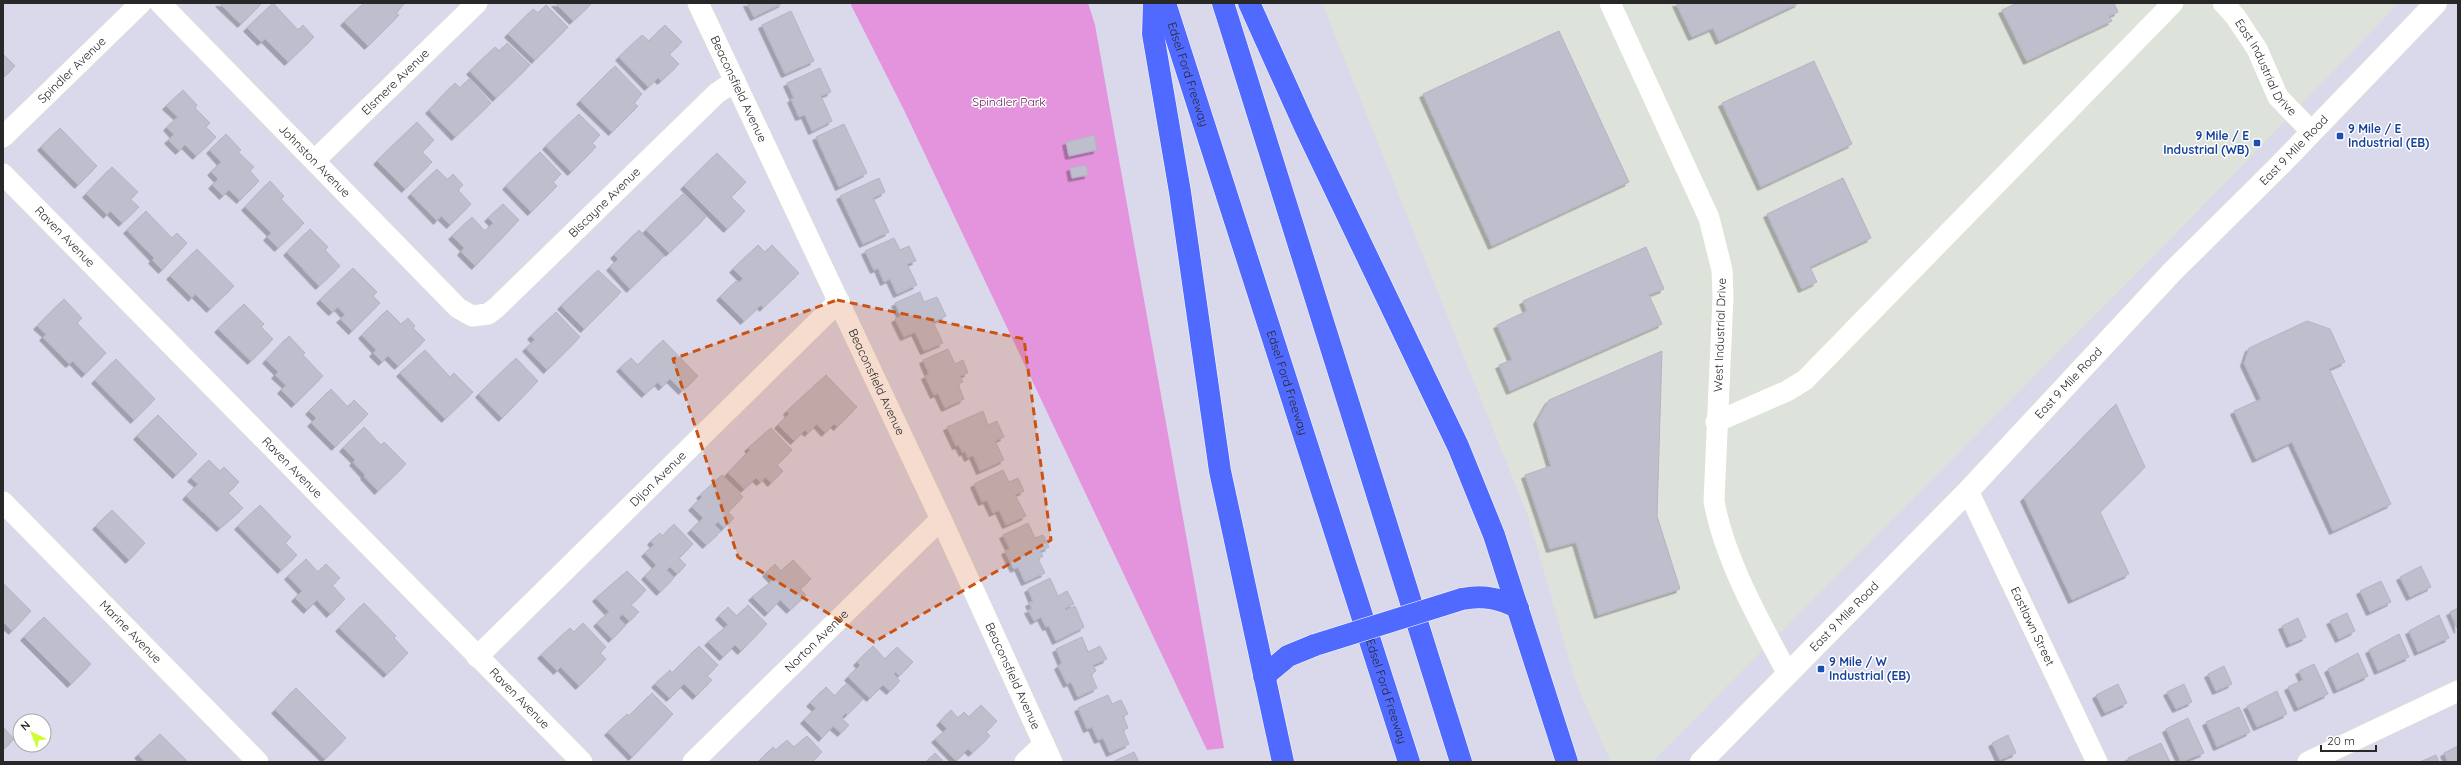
<svg xmlns="http://www.w3.org/2000/svg" width="2461" height="765" viewBox="0 0 2461 765" font-family="Quicksand,sans-serif">
	<style>
		.industrial { fill: #dde3da }
		.green { fill: #e394dd }
		.building { fill: #bebecc; stroke: #b4b3c6; filter: url(#shadow) }
		.lines { fill: none; stroke-linecap: round; stroke-linejoin: round }
		.street-casing { stroke: #dde2ce; stroke-width: 22 }
		.secondary-casing { stroke: #dde2ce; stroke-width: 23 }
		.highway-casing { stroke: #fff; stroke-width: 23 }
		.street { stroke: #fff; stroke-width: 21 }
		.secondary { stroke: #fff; stroke-width: 22 }
		.highway { stroke: #506aff; stroke-width: 22 }
		.highway-bridge-casing { stroke: #fff; stroke-width: 23; stroke-linecap: butt }
		.highway-bridge { stroke: #506aff; stroke-width: 22 }
		.marked { fill: #cb5210; fill-opacity: 0.2; stroke: #cb5210; stroke-width: 3; stroke-dasharray: 8 5; stroke-linejoin: round }
		.transit-dot { fill: #1a4fb4; stroke: #fff; stroke-width: 1.5 }
		.labels { text-anchor: middle; stroke-width: 3; stroke-linejoin: round; paint-order: stroke }
		.street-label { font-size: 12px; fill: #282828; stroke: #fff }
		.park-label { font-size: 12px; fill: #651855; stroke: #fff }
		.transit-label { font-size: 12px; font-weight: bold; fill: #164399; stroke: #fff; text-anchor: start }
	</style>
	<defs>
		<filter id="shadow"><feDropShadow dx="-3.5" dy="3.5" stdDeviation="0" flood-color="#0004"/></filter>
	</defs>
	<rect width="100%" height="100%" fill="#d9d9eb"/>
	<polygon class="industrial" points="1322,3 2399,3 2191,218 1652,762 1611,762 1576,683 1528,516"/>
	<polygon class="green" points="850,3 1088,3 1095,25 1224,748 1207,750 904,110"/>
	<g class="building">
		<polygon points="219,3 262,3 241,24"/>
		<polygon points="273,3 298,30 303,25 314,37 288,62 265,39 261,42 247,28"/>
		<polygon points="364,3 405,3 396,13 399,15 368,46 344,22"/>
		<polygon points="555,3 592,3 573,21"/>
		<polygon points="747,3 783,3 754,17"/>
		<polygon points="1676,3 1799,3 1719,41 1713,28 1692,37"/>
		<polygon points="2017,3 2114,3 2118,12 2109,16 2112,21 2027,61 2002,10"/>
		<polygon points="546,5 568,27 535,60 508,34 533,9 538,13"/>
		<polygon points="791,11 814,61 785,74 762,25"/>
		<polygon points="665,25 682,42 669,54 679,64 661,81 658,78 648,87 619,57 642,35 649,41"/>
		<polygon points="1559,31 1629,182 1492,246 1423,94"/>
		<polygon points="507,43 530,65 496,98 470,71 495,47 500,51"/>
		<polygon points="3,54 15,66 3,78"/>
		<polygon points="1814,61 1852,144 1761,187 1722,103"/>
		<polygon points="615,66 642,94 634,103 638,106 612,132 580,101"/>
		<polygon points="820,68 831,92 821,96 832,121 812,131 805,115 799,117 791,99 794,98 787,83"/>
		<polygon points="469,79 491,103 455,137 429,110 455,83 460,88"/>
		<polygon points="183,90 197,105 195,108 210,123 206,127 216,137 196,156 185,145 179,151 168,140 174,135 167,127 178,117 166,106"/>
		<polygon points="579,114 600,135 592,143 596,147 571,172 546,146"/>
		<polygon points="417,122 434,140 422,152 432,162 405,189 377,161"/>
		<polygon points="844,124 867,173 839,187 816,137"/>
		<polygon points="60,128 97,166 78,185 41,147"/>
		<polygon points="226,134 241,150 238,152 254,167 250,171 259,181 240,200 229,190 223,196 212,185 218,179 211,172 221,162 210,150"/>
		<polygon points="1094,135 1097,150 1069,156 1066,142"/>
		<polygon points="540,152 561,174 553,182 557,186 531,212 506,186"/>
		<polygon points="717,153 746,182 731,197 745,211 727,229 684,186"/>
		<polygon points="1086,165 1088,175 1072,178 1070,168"/>
		<polygon points="112,167 138,192 130,199 139,207 122,223 110,211 107,215 86,194"/>
		<polygon points="437,169 448,180 453,174 463,185 458,190 471,204 450,225 441,216 437,221 411,194"/>
		<polygon points="879,178 885,192 873,198 889,232 863,244 840,196"/>
		<polygon points="1843,178 1871,238 1810,267 1817,282 1802,289 1767,214"/>
		<polygon points="270,181 284,196 281,199 304,223 278,248 267,237 271,233 245,207"/>
		<polygon points="683,194 706,217 669,253 646,230"/>
		<polygon points="503,204 519,220 475,266 461,252 464,248 452,236 472,217 485,231 493,223 488,218"/>
		<polygon points="146,211 172,238 177,233 187,243 162,270 152,260 154,258 127,230"/>
		<polygon points="310,229 328,247 325,250 340,266 319,286 287,252"/>
		<polygon points="639,230 664,256 630,289 610,267 618,259 614,255"/>
		<polygon points="894,238 900,250 909,246 916,261 907,264 917,285 897,294 890,279 884,282 878,268 874,270 865,251"/>
		<polygon points="758,245 765,252 772,245 799,273 763,308 761,305 744,321 720,297 736,281 738,283 743,279 733,269"/>
		<polygon points="1646,247 1664,289 1649,295 1662,324 1510,391 1499,365 1512,360 1497,325 1527,311 1523,301"/>
		<polygon points="197,249 234,286 210,309 195,294 192,298 170,276"/>
		<polygon points="353,268 377,292 373,296 380,303 352,331 340,319 345,315 338,307 332,312 320,300"/>
		<polygon points="598,270 621,292 584,329 561,306"/>
		<polygon points="920,292 924,302 937,297 946,316 933,322 943,343 924,351 915,332 904,337 895,319 901,316 895,303"/>
		<polygon points="64,299 82,318 77,323 106,353 85,374 73,361 69,364 43,337 46,334 37,326"/>
		<polygon points="244,304 264,324 261,327 273,339 251,361 218,329"/>
		<polygon points="387,310 401,324 408,318 415,326 413,328 425,340 398,366 388,356 382,362 373,353 376,350 362,335"/>
		<polygon points="556,312 580,337 547,370 526,348 535,340 531,336"/>
		<polygon points="2307,321 2330,329 2345,362 2329,369 2391,504 2333,531 2292,442 2256,459 2234,411 2261,399 2244,363 2249,348"/>
		<polygon points="289,336 305,353 303,355 323,376 295,404 281,390 286,385 275,375 278,372 266,360"/>
		<polygon points="663,340 698,376 682,391 670,379 662,387 658,382 645,394 620,368 631,358 638,365"/>
		<polygon points="948,349 955,364 963,360 968,373 960,376 963,382 958,384 964,399 945,408 938,393 934,395 925,376 929,374 923,360"/>
		<polygon points="425,350 450,377 454,373 473,392 445,419 400,373"/>
		<polygon points="1662,351 1657,516 1680,589 1598,615 1576,542 1550,549 1525,475 1551,466 1537,421 1549,400"/>
		<polygon points="516,358 538,381 502,418 479,394"/>
		<polygon points="116,359 155,399 134,420 95,380"/>
		<polygon points="826,375 857,407 837,427 834,424 825,433 817,424 808,433 805,430 794,441 778,425 789,414 787,411"/>
		<polygon points="331,389 348,407 354,400 368,414 335,447 311,423 316,418 309,411"/>
		<polygon points="2116,404 2145,467 2100,512 2129,574 2072,600 2024,498"/>
		<polygon points="983,411 988,425 997,421 1004,437 995,441 1004,460 980,471 973,455 968,458 965,451 963,453 959,445 956,446 947,427"/>
		<polygon points="158,415 197,454 176,475 137,436"/>
		<polygon points="364,427 381,445 384,442 406,464 378,491 364,476 365,475 353,462 355,460 343,448"/>
		<polygon points="771,428 792,450 777,465 783,471 771,483 766,477 760,482 756,478 744,489 728,473 750,450 748,448"/>
		<polygon points="209,460 220,471 224,467 239,482 228,493 243,508 220,528 186,496 198,484 191,478"/>
		<polygon points="1003,470 1009,482 1018,478 1024,491 1015,495 1026,516 1006,525 999,510 993,513 987,500 982,502 974,484"/>
		<polygon points="722,475 743,497 728,512 734,518 724,528 718,522 715,525 721,531 706,545 691,530 703,518 692,507 702,497 700,495"/>
		<polygon points="260,505 291,537 285,543 297,555 281,570 238,526"/>
		<polygon points="112,510 145,543 129,560 96,526"/>
		<polygon points="1028,523 1035,538 1043,535 1049,547 1040,551 1043,556 1038,559 1045,573 1025,582 1018,567 1014,569 1005,551 1010,549 1003,535"/>
		<polygon points="674,524 693,544 679,558 686,565 677,574 670,567 667,570 674,578 660,592 645,576 656,565 645,553 654,545 651,541 660,533 663,536"/>
		<polygon points="306,559 318,572 326,564 340,578 332,585 345,599 330,614 317,600 307,610 295,598 302,591 288,576"/>
		<polygon points="793,560 811,579 800,589 806,595 790,610 780,600 768,613 752,597 773,580 766,573 775,564 781,571"/>
		<polygon points="2421,566 2431,587 2410,597 2400,577"/>
		<polygon points="627,571 646,590 631,605 639,612 629,621 622,614 619,618 626,625 612,639 597,623 609,612 596,598"/>
		<polygon points="1050,578 1058,596 1067,591 1074,604 1065,608 1066,610 1075,606 1084,627 1056,641 1049,626 1046,627 1041,617 1034,621 1028,610 1032,609 1029,603 1033,601 1028,589"/>
		<polygon points="2381,581 2391,602 2370,612 2360,591"/>
		<polygon points="3,583 31,611 12,631 3,622"/>
		<polygon points="364,603 396,636 394,638 408,653 387,674 339,628"/>
		<polygon points="748,605 767,624 741,651 735,645 723,657 708,642 728,625 719,616 728,607 737,616"/>
		<polygon points="2458,608 2458,630 2450,612"/>
		<polygon points="2347,613 2355,631 2339,639 2330,621"/>
		<polygon points="2439,615 2449,638 2418,652 2409,631"/>
		<polygon points="44,617 91,664 71,684 24,637"/>
		<polygon points="2298,618 2306,637 2290,644 2282,626"/>
		<polygon points="583,623 606,647 600,653 606,659 579,686 561,667 557,671 541,655 570,628 574,632"/>
		<polygon points="2399,634 2409,657 2378,671 2369,650"/>
		<polygon points="1082,637 1088,652 1100,646 1107,659 1093,665 1096,671 1091,674 1097,688 1078,697 1071,682 1067,684 1058,666 1062,663 1056,649"/>
		<polygon points="699,646 718,665 707,676 712,680 696,696 684,684 670,698 655,684 670,670 672,673"/>
		<polygon points="873,646 885,659 897,647 913,662 899,676 896,672 894,674 900,681 890,691 883,685 870,698 848,677 860,665 857,662"/>
		<polygon points="2358,653 2368,676 2337,690 2328,669"/>
		<polygon points="2314,664 2328,694 2298,708 2288,687 2303,680 2299,671"/>
		<polygon points="2224,666 2232,684 2216,691 2208,674"/>
		<polygon points="847,683 863,699 847,715 846,713 841,718 849,725 841,733 833,726 822,738 804,720 816,708 810,703 826,687 835,696"/>
		<polygon points="2118,684 2127,703 2105,713 2096,695"/>
		<polygon points="2184,684 2192,702 2176,709 2167,692"/>
		<polygon points="296,688 346,738 325,759 275,710"/>
		<polygon points="2277,691 2287,714 2257,727 2247,706"/>
		<polygon points="652,693 673,714 632,757 608,732 627,714 629,716"/>
		<polygon points="1108,695 1112,704 1121,700 1128,714 1123,716 1128,728 1123,730 1129,744 1110,753 1103,738 1098,740 1092,727 1087,729 1078,708"/>
		<polygon points="981,705 997,721 986,732 990,736 972,753 968,749 956,761 935,739 947,729 940,722 951,710 958,718 964,712 969,717"/>
		<polygon points="2239,707 2250,732 2217,747 2206,722"/>
		<polygon points="2188,718 2204,753 2181,762 2166,729"/>
		<polygon points="3,727 14,739 3,750"/>
		<polygon points="160,734 188,762 146,762 138,755"/>
		<polygon points="2008,735 2016,753 2000,760 1992,743"/>
		<polygon points="807,736 822,752 812,762 759,761 773,747 776,750 787,740 794,747"/>
		<polygon points="2161,743 2170,762 2130,762 2128,758"/>
		<polygon points="2458,746 2458,762 2448,762 2444,753"/>
		<polygon points="1134,752 1139,762 1112,762"/>
		<polygon points="935,753 944,762 926,762"/>
		<polygon points="2436,755 2439,762 2420,762"/>
	</g>
	<g class="lines">
		<defs>
			<g id="street">
				<path id="s1" d="M160,3l298,305 14,8 16,-2 8,-6 221,-215 18,-12"/>
				<path id="s2" d="M698,3l243,516 111,243"/>
				<path d="M1610,3l99,215 13,52 1,27 -9,204c10,57 46,122 74,173"/>
				<path id="s3" d="M2223,3l12,13 22,33 21,48 33,34"/>
				<path id="s4" d="M3,137l138,-134"/>
				<path id="s5" d="M315,160l162,-157"/>
				<path id="s6" d="M3,174l579,588"/>
				<polyline points="1716,422 1787,391 1805,380 2173,3"/>
				<path id="s7" d="M1968,491l129,271"/>
				<path id="s8" d="M3,502l255,260"/>
				<path id="s9" d="M477,657l362,-356"/>
				<path id="s10" d="M693,762l248,-243"/>
				<polyline points="1025,762 1044,744"/>
				<polyline points="2308,762 2458,691"/>
			</g>
			<g id="secondary">
				<path id="s11" d="M1701,762l267,-271 204,-219 108,-107 156,-162"/>
			</g>
			<g id="highway">
				<polyline points="1154,3 1153,34 1180,192 1220,471 1283,762"/>
				<path id="s12" d="M1165,3l244,759"/>
				<polyline points="1223,3 1461,762"/>
				<polyline points="1249,3 1305,127 1458,446 1494,535 1567,762"/>
				<path d="M1462,599c21,-4 37,-1 56,9"/>
				<polyline points="1264,676 1288,656 1315,645"/>
			</g>
		</defs>
		<use href="#street" class="street-casing"/>
		<use href="#secondary" class="secondary-casing"/>
		<use href="#highway" class="highway-casing"/>
		<use href="#street" class="street"/>
		<use href="#secondary" class="secondary"/>
		<use href="#highway" class="highway"/>
		<defs>
			<polyline id="highway-bridge" points="1315,645 1462,599"/>
		</defs>
		<use href="#highway-bridge" class="highway-bridge-casing"/>
		<use href="#highway-bridge" class="highway-bridge"/>
	</g>
	<path class="marked" d="M837,300l187,39 27,201 -177,102 -136,-85 -65,-198z"/>
	<g class="transit-dot">
		<rect x="2336" y="132" width="8" height="8" rx="2"/>
		<rect x="2253" y="139" width="8" height="8" rx="2"/>
		<rect x="1817" y="665" width="8" height="8" rx="2"/>
	</g>
	<g class="labels">
		<g class="street-label">
			<text dy="4" stroke="none"><textPath href="#s3" startOffset="78">East Industrial Drive</textPath></text>
			<text dy="4" stroke="none"><textPath href="#s4" startOffset="96">Spindler Avenue</textPath></text>
			<text dy="4" stroke="none"><textPath href="#s12" startOffset="75">Edsel Ford Freeway</textPath></text>
			<text dy="4" stroke="none"><textPath href="#s5" startOffset="112">Elsmere Avenue</textPath></text>
			<text dy="4" stroke="none"><textPath href="#s2" startOffset="95">Beaconsfield Avenue</textPath></text>
			<text dy="4" stroke="none"><textPath href="#s11" startOffset="852">East 9 Mile Road</textPath></text>
			<text dy="4" stroke="none"><textPath href="#s1" startOffset="221">Johnston Avenue</textPath></text>
			<text dy="4" stroke="none"><textPath href="#s1" startOffset="620">Biscayne Avenue</textPath></text>
			<text dy="4" stroke="none"><textPath href="#s6" startOffset="88">Raven Avenue</textPath></text>
			<text transform="translate(1720 335) rotate(-88)" y="4">West Industrial Drive</text>
			<text dy="4" stroke="none"><textPath href="#s2" startOffset="419">Beaconsfield Avenue</textPath></text>
			<text dy="4" stroke="none"><textPath href="#s12" startOffset="399">Edsel Ford Freeway</textPath></text>
			<text dy="4" stroke="none"><textPath href="#s11" startOffset="528">East 9 Mile Road</textPath></text>
			<text dy="4" stroke="none"><textPath href="#s6" startOffset="412">Raven Avenue</textPath></text>
			<text dy="4" stroke="none"><textPath href="#s9" startOffset="254">Dijon Avenue</textPath></text>
			<text dy="4" stroke="none"><textPath href="#s11" startOffset="204">East 9 Mile Road</textPath></text>
			<text dy="4" stroke="none"><textPath href="#s7" startOffset="150">Eastlawn Street</textPath></text>
			<text dy="4" stroke="none"><textPath href="#s8" startOffset="182">Marine Avenue</textPath></text>
			<text dy="4" stroke="none"><textPath href="#s10" startOffset="173">Norton Avenue</textPath></text>
			<text dy="4" stroke="none"><textPath href="#s2" startOffset="743">Beaconsfield Avenue</textPath></text>
			<text dy="4" stroke="none"><textPath href="#s12" startOffset="723">Edsel Ford Freeway</textPath></text>
			<text dy="4" stroke="none"><textPath href="#s6" startOffset="736">Raven Avenue</textPath></text>
		</g>
		<g class="park-label">
			<text x="1009" y="106">Spindler Park</text>
		</g>
		<g class="transit-label">
			<text x="2348" y="133">9 Mile / E<tspan x="2348" dy="14">Industrial (EB)</tspan></text>
			<text x="2249" y="140" text-anchor="end">9 Mile / E<tspan x="2249" dy="14">Industrial (WB)</tspan></text>
			<text x="1829" y="666">9 Mile / W<tspan x="1829" dy="14">Industrial (EB)</tspan></text>
		</g>
	</g>
	<rect width="2461" height="765" fill="none" stroke="#282828" stroke-width="8"/>
	<g transform="translate(32 733) rotate(317)"><circle r="19" fill="#ffffff" stroke="#a9a9a9"/>
	<path d="M0-3L7 15L0 10L-7 15Z" fill="#cefd34"/>
	<text y="-6" font-size="11" font-weight="bold" text-anchor="middle" fill="#282828">N</text>
	</g>
	<path d="M2321 745v6h55v-6" fill="none" stroke="#282828" stroke-width="2"/>
	<text x="2327" y="745" font-size="12" fill="#282828" stroke="#ffffff" stroke-width="3" paint-order="stroke">20 m</text>
</svg>
